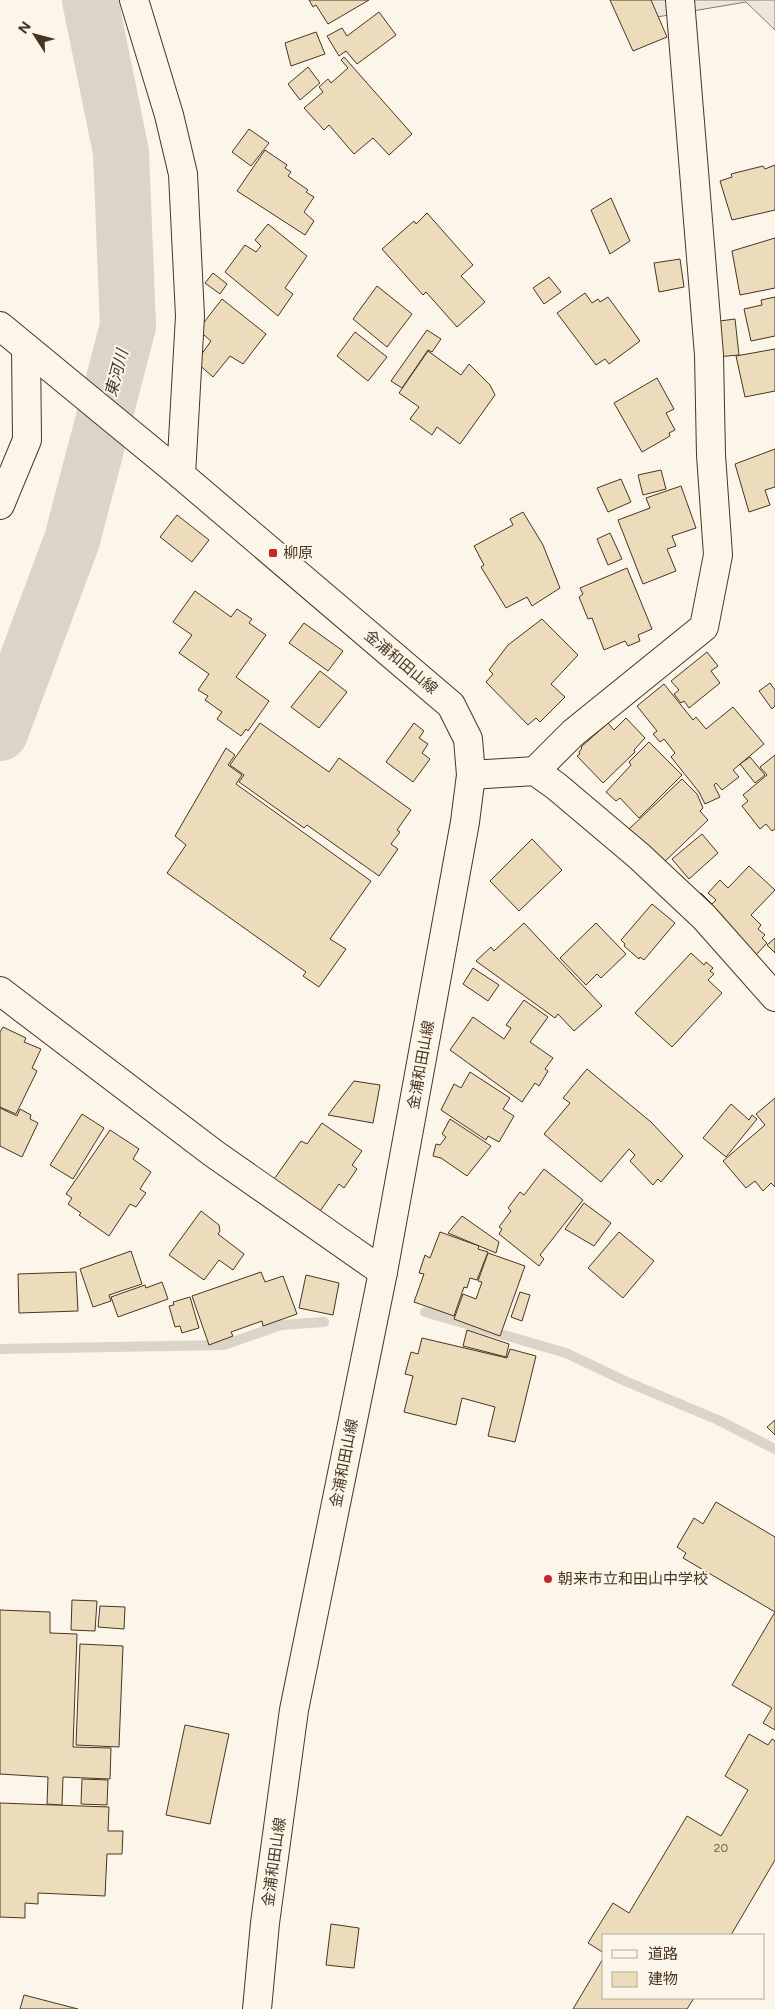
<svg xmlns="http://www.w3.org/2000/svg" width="775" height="2009" viewBox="0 0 775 2009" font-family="Figtree,'Noto Sans JP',sans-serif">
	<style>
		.green { fill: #ede6d9; stroke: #887966 }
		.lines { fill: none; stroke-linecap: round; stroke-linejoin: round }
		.stream { stroke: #dcd4c6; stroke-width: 10 }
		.river { stroke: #dcd4c6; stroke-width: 56 }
		.building { fill: #ecdcbc; stroke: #4a3520 }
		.street-casing { stroke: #4a3520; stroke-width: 30 }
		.secondary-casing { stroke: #4a3520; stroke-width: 30 }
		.street { stroke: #fbf6e9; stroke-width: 28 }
		.secondary { stroke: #fbf6e9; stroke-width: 28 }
		.poi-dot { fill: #c62828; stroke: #fbf6e9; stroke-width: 2 }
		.labels { text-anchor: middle; stroke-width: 4; stroke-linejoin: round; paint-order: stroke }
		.number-label { font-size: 12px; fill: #725f47 }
		.poi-label { font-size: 15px; fill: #4a3520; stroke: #fbf6e9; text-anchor: start }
		.street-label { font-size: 15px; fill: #4a3520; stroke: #fbf6e9 }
		.water-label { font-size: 16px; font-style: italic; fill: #4a3520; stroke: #fbf6e9 }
	</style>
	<rect width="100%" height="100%" fill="#fbf6e9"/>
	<polygon class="green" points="644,0 775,0 775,30 746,2 651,18"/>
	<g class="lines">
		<g class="stream">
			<polyline points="425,1312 566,1353 625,1381 718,1420 775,1449"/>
			<polyline points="0,1349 224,1345 281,1325 324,1322"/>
		</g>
		<polyline class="river" points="0,733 72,540 128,326 121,152 90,0"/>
	</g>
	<g class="building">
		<polygon points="309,0 369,0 328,24 316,5 313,7"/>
		<polygon points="610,0 651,0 667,37 633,51"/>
		<polygon points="379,12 396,35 357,64 346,51 339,56 327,36 342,28 347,36"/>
		<polygon points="316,32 325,54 291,66 285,43"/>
		<polygon points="344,57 412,134 389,155 373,138 354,154 329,125 324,130 304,108 323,92 319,87 328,79 331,83 348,68 341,60"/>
		<polygon points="308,67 320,83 300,100 288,84"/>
		<polygon points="249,129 269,143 251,166 232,152"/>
		<polygon points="265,150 287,165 285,168 291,172 288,176 308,190 306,192 314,197 304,212 314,221 305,235 237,191"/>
		<polygon points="775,165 775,210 732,220 720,181 732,177 731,174 763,166 765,169"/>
		<polygon points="611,198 630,241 610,254 591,210"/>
		<polygon points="427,213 473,265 461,276 485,302 457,327 426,292 423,295 382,249 414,221 416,224"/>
		<polygon points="268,224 307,256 285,288 293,294 278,316 225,272 245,245 256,252 261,246 255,240"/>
		<polygon points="775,238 775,288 740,295 732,251"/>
		<polygon points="680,259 684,287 659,292 654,263"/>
		<polygon points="213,273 227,284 220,294 205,283"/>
		<polygon points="549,277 561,292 544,304 533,288"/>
		<polygon points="377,286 412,314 387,347 353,319"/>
		<polygon points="585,293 592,303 598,299 600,302 608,297 640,341 609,364 605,359 596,365 557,313"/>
		<polygon points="775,297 775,336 751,341 744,309 762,305 761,300"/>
		<polygon points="222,299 266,334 243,364 230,356 213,377 196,362 211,341 198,330"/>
		<polygon points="735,319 739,355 716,357 712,322"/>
		<polygon points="427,330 441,339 432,352 428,350 402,388 391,381"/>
		<polygon points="355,332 387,357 368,381 337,356"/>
		<polygon points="775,349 775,391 745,397 736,356"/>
		<polygon points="428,351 461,375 469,364 490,385 495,395 460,444 437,427 432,435 410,419 419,407 399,393"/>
		<polygon points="657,378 674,409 666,413 675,430 669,433 670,436 642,452 614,403"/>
		<polygon points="775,449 775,487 765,490 770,505 749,512 735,464"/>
		<polygon points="661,470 666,489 643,495 638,475"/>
		<polygon points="621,479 631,502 608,512 597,488"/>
		<polygon points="681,486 696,528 672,536 676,546 667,549 676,571 643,584 618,520 650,508 646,498"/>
		<polygon points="523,512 543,545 560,588 532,606 527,597 506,608 481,567 484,565 474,546 513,525 510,519"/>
		<polygon points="177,515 209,540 192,562 160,537"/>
		<polygon points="610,533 622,559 608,565 597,539"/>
		<polygon points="627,568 652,629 638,635 640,641 628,646 625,641 604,650 592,618 588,619 579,597 583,594 580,588"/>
		<polygon points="195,591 231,617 237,609 252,619 249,623 266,635 236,677 269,701 248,731 246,729 241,736 217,719 222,712 205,700 208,696 198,690 209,674 179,653 192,635 173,622"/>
		<polygon points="542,619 578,655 551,684 565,697 540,722 536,718 528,725 486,682 493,674 489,670 508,645"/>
		<polygon points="304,623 343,651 328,671 289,643"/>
		<polygon points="707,652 718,666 711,671 720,683 689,708 684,701 681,703 674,694 679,690 671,681"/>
		<polygon points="320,671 347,692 319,728 291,707"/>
		<polygon points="770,683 775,690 775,706 772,709 759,691"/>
		<polygon points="664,684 693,720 696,717 706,729 733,707 764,744 733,770 739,777 722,790 716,783 714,785 720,797 705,804 699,792 671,757 675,753 664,739 660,742 653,734 657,731 637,706"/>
		<polygon points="626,718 645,738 634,750 635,752 603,783 577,756 580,754 579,752 582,748 581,747 608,723 614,730"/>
		<polygon points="260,723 329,772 339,758 411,810 397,830 400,832 391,844 398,849 379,876 307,825 304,828 239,782 244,775 230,765"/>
		<polygon points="414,723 424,731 419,738 428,744 422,753 430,759 413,782 386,762"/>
		<polygon points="649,742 682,775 639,818 620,798 616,801 606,792 631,765 629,762"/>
		<polygon points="226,748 235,755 228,765 242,775 236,784 371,881 330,939 346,949 319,987 303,976 306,972 167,873 186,845 175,836"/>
		<polygon points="775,755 775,829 772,831 766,824 760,829 742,806 748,801 743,795 767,775 760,767"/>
		<polygon points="750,757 765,775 755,783 740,764"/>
		<polygon points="682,779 697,794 703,808 700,811 708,820 661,865 629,829"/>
		<polygon points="702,834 718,853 689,879 672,859"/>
		<polygon points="532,839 562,870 519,911 490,881"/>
		<polygon points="749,866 775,890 751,915 761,925 758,929 765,935 762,938 767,943 754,957 695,900 701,893 712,904 716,900 708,893 720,880 728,888"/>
		<polygon points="652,904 675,923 644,960 640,957 639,959 624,946 625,944 621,940"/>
		<polygon points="524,923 602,1006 574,1031 558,1014 555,1018 476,961 491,947 494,951"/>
		<polygon points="596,923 626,954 601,978 597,974 586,985 560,958"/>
		<polygon points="775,938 775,953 767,945"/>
		<polygon points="691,953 704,965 706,962 713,968 710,971 714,974 708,980 722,993 672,1047 635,1013"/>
		<polygon points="473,968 499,985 488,1001 463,984"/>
		<polygon points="524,1000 548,1017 530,1042 553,1058 545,1069 548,1071 539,1086 535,1083 522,1102 450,1050 473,1017 504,1039 511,1028 506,1025"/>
		<polygon points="3,1027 26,1038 24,1042 41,1049 32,1068 37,1071 16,1114 0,1107 0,1032"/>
		<polygon points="587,1069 651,1122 683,1156 661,1182 658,1179 653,1185 630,1161 635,1155 629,1149 601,1182 544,1134 570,1103 563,1098"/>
		<polygon points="470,1072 510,1098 503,1109 514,1116 499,1142 488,1136 486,1140 441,1110 454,1084 461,1088"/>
		<polygon points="354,1081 380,1085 373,1123 328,1115"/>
		<polygon points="775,1098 775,1187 771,1183 763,1191 755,1181 746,1188 723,1161 765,1125 756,1114"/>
		<polygon points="731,1104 749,1120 752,1115 757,1119 726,1157 703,1138"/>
		<polygon points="0,1108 17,1116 20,1109 31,1115 30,1119 38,1123 22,1157 0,1146"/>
		<polygon points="82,1114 104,1128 73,1179 50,1165"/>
		<polygon points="450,1119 491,1146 467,1176 441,1158 433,1156 436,1144 440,1145 446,1137 442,1134"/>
		<polygon points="322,1123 362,1151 352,1165 357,1169 344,1188 339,1184 318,1214 272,1182 301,1141 307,1144"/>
		<polygon points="110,1130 139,1149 133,1159 151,1172 140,1189 146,1193 136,1207 130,1204 109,1236 79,1215 81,1213 68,1204 72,1198 66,1194"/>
		<polygon points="544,1169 583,1200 540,1255 544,1259 539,1266 499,1234 502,1229 499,1227 511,1211 508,1208 520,1192 524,1195"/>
		<polygon points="584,1203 611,1223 594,1246 565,1229"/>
		<polygon points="201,1211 219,1225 220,1231 218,1234 244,1254 233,1270 219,1260 204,1280 169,1255"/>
		<polygon points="462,1216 499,1242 496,1253 448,1233"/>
		<polygon points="440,1232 479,1246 478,1249 488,1252 477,1280 470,1278 467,1288 464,1287 454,1316 414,1302 424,1274 419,1273 425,1255 430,1258"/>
		<polygon points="619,1232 654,1261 623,1298 588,1268"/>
		<polygon points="131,1251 142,1284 109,1295 111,1301 93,1307 80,1269"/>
		<polygon points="488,1253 525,1266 500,1336 454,1319 463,1294 476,1299 482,1282 478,1281"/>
		<polygon points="76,1272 78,1311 19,1313 18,1274"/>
		<polygon points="261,1272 265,1282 283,1276 297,1314 263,1326 262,1321 231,1332 233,1336 209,1345 192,1296"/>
		<polygon points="306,1275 339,1283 333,1315 299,1308"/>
		<polygon points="162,1282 168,1299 118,1317 111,1297 145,1285 146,1288"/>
		<polygon points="520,1292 530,1295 522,1321 511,1317"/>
		<polygon points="190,1297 199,1328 182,1333 180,1326 175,1327 169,1306 174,1305 173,1302"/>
		<polygon points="467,1330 509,1344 506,1357 463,1346"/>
		<polygon points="422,1338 507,1358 510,1349 536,1356 515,1442 488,1436 495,1407 462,1398 456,1425 404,1412 413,1376 405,1374 411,1352 418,1354"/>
		<polygon points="775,1420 775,1435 767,1427"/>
		<polygon points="716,1502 775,1537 775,1612 683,1558 686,1553 677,1547 694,1518 703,1524"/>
		<polygon points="72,1600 97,1601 95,1631 71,1630"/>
		<polygon points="100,1606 125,1607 124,1629 98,1627"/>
		<polygon points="0,1610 50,1612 50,1633 77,1634 73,1747 111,1748 110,1779 63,1777 62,1805 47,1804 48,1777 0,1774"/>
		<polygon points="775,1612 775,1730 763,1723 772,1708 732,1685"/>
		<polygon points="80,1644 123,1646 119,1747 76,1745"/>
		<polygon points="185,1725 229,1734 210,1824 166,1815"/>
		<polygon points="749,1734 768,1745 772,1739 775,1741 775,1860 731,1935 604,1935 604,1953 588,1943 613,1903 629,1913 687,1816 721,1836 748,1790 725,1776"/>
		<polygon points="82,1779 108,1780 107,1805 81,1804"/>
		<polygon points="0,1803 109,1807 108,1831 123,1831 122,1854 107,1854 105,1896 38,1893 38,1904 25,1903 25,1918 0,1917"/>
		<polygon points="331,1924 359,1928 354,1968 326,1965"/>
		<polygon points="604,1957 604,1998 694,1998 687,2009 573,2009"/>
		<polygon points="24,1995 78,2009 20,2009"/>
	</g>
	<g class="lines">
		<defs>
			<g id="street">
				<polyline points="134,0 169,115 183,174 190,316 181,475"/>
				<polyline points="0,505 27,440 26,348"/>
				<polyline points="535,771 573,733 704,627 718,555 711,455 709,355 680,0"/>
				<polyline points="471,775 535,771 556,786 639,856 704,917 775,997"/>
				<polyline points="0,991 213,1153 383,1272"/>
			</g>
			<polyline id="secondary" points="0,326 181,475 451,705 468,739 471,775 465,822 383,1272 294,1710 265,1923 257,2009"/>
		</defs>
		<use href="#street" class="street-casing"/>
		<use href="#secondary" class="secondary-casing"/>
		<use href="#street" class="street"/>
		<use href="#secondary" class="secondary"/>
	</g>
	<g class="poi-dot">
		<rect x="268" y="548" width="10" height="10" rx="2.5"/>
		<circle cx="548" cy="1579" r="5"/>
	</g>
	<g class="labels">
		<g class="number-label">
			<text x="721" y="1852">20</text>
		</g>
		<g class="poi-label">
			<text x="283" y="558">柳原</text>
			<text x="558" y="1584">朝来市立和田山中学校</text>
		</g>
		<g class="street-label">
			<text transform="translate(401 662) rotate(40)" y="5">金浦和田山線</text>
			<text transform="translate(421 1065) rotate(-80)" y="5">金浦和田山線</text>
			<text transform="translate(344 1463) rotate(-79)" y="5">金浦和田山線</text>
			<text transform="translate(274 1862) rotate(-82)" y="5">金浦和田山線</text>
		</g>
		<g class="water-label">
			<text transform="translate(116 373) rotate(-75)" y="6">東河川</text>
		</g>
	</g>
	<rect x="602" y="1934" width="162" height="65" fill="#fbf6e9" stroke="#b4a999"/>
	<rect x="612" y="1950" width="25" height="8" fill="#fbf6e9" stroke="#b4a999"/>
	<text x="648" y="1959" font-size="15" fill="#4a3520">道路</text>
	<rect x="612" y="1972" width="25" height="15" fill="#ecdcbc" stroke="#b4a999"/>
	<text x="648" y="1984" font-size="15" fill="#4a3520">建物</text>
	<g transform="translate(35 35) rotate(306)" stroke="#fbf6e9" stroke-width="4" paint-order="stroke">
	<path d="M0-4L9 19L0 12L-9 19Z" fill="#4a3520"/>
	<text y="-8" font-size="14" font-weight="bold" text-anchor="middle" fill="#4a3520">N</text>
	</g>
</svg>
